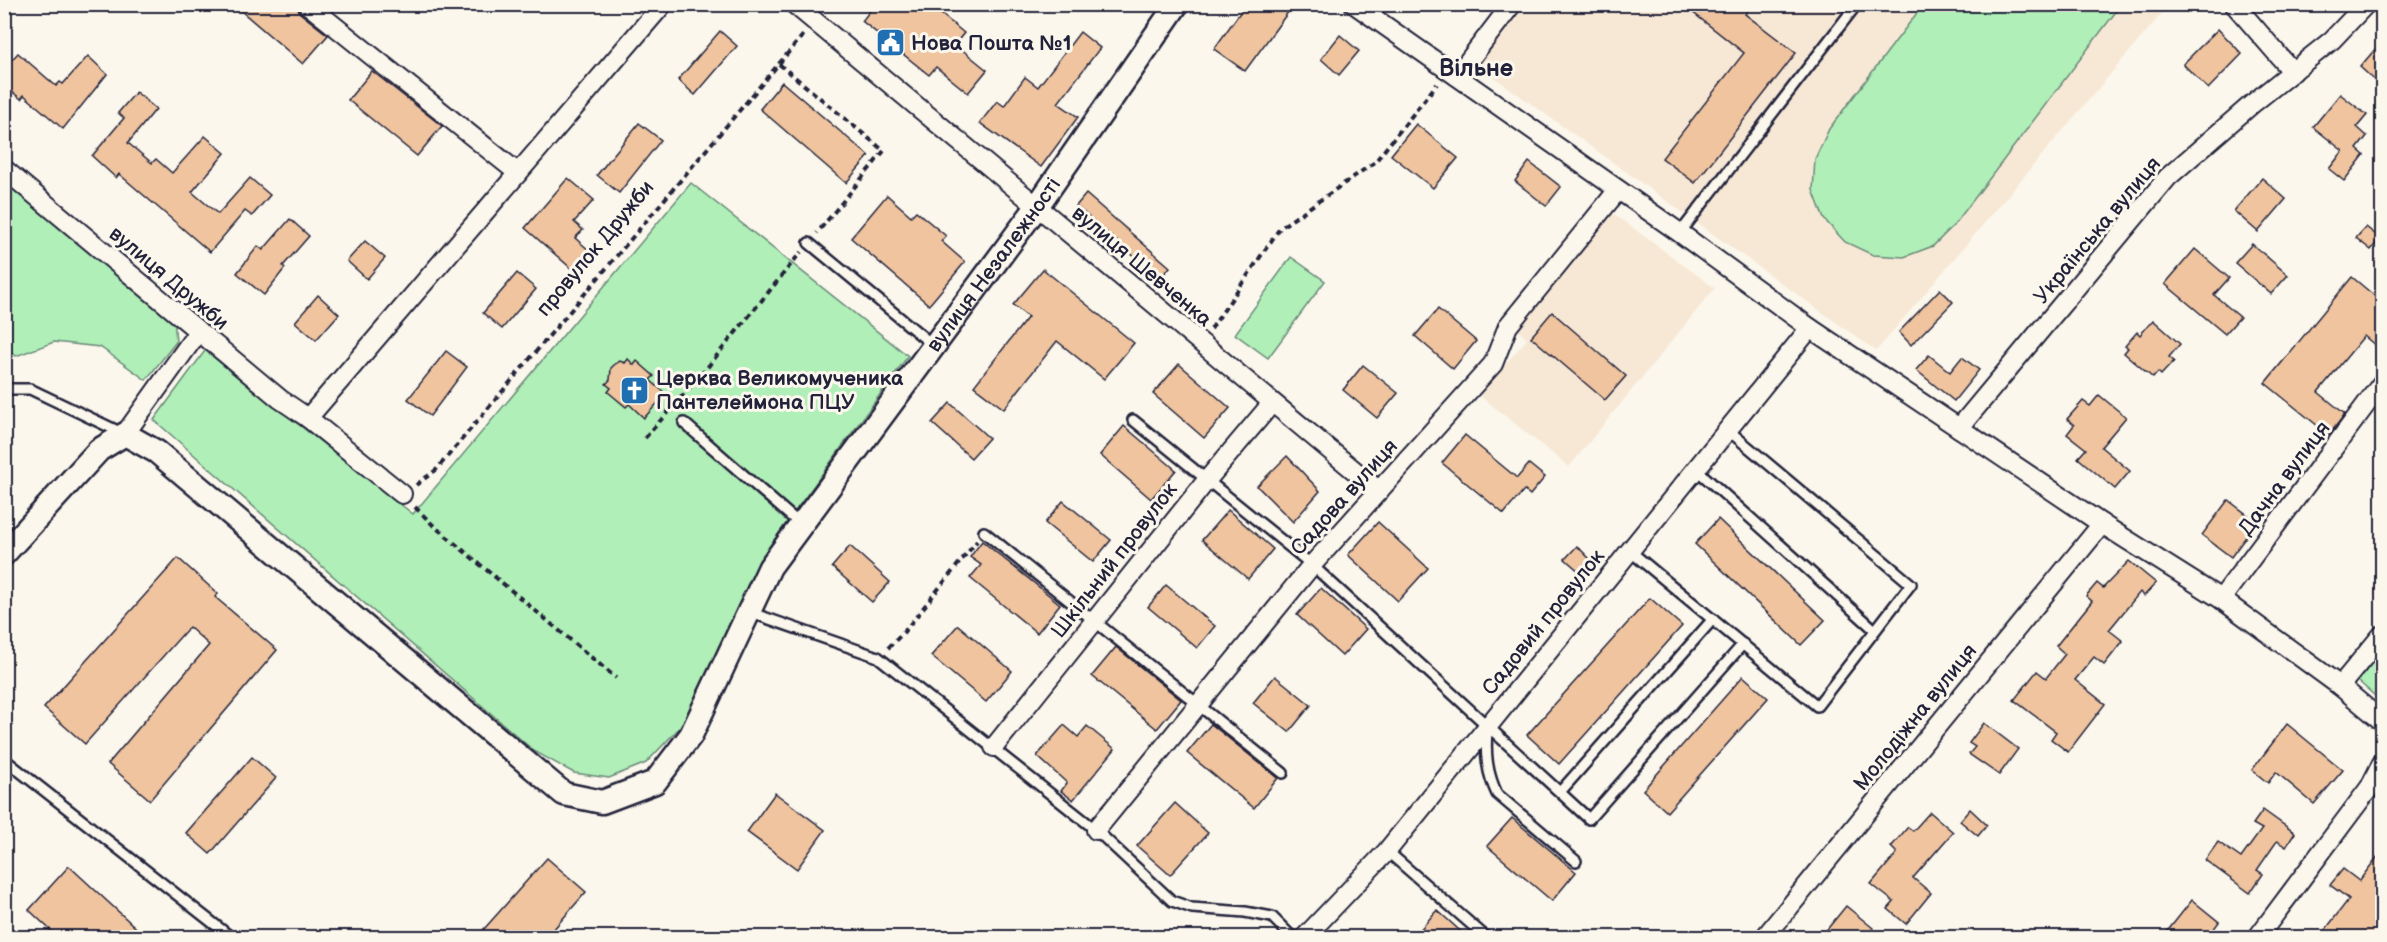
<svg xmlns="http://www.w3.org/2000/svg" width="2387" height="942" viewBox="0 0 2387 942" font-family="'Balsamiq Sans',sans-serif">
	<style>
		.built { fill: #f7e8d5 }
		.green { fill: #b0efb7; stroke: #698879; stroke-width: 1.5 }
		.building { fill: #efc49f; stroke: #22223b; stroke-width: 1.5 }
		.lines { fill: none; stroke-linecap: round; stroke-linejoin: round }
		.service-casing { stroke: #22223b; stroke-width: 14 }
		.minor-casing { stroke: #22223b; stroke-width: 22 }
		.tertiary-casing { stroke: #22223b; stroke-width: 27 }
		.path { stroke: #22223b; stroke-width: 4; stroke-dasharray: 6 4.5; stroke-linecap: butt }
		.service { stroke: #fbf7ec; stroke-width: 9 }
		.minor { stroke: #fbf7ec; stroke-width: 18 }
		.tertiary { stroke: #fbf7ec; stroke-width: 22 }
		.labels { text-anchor: middle; stroke-width: 6; stroke-linejoin: round; paint-order: stroke }
		.poi-label { font-size: 21px; font-weight: bold; fill: #22223b; stroke: #fbf7ec; text-anchor: start }
		.street-label { font-size: 21px; fill: #22223b; stroke: #fbf7ec }
		.quarter-label { font-size: 24px; font-weight: bold; fill: #22223b; stroke: #fbf7ec }
	</style>
	<rect width="100%" height="100%" fill="#fbf7ec"/>
	<filter id="ink" filterUnits="userSpaceOnUse"><feTurbulence type="fractalNoise" baseFrequency=".0167" numOctaves="2"/><feDisplacementMap in="SourceGraphic" scale="12" xChannelSelector="R" yChannelSelector="G"/><feConvolveMatrix kernelMatrix="1 2 1 2 8 2 1 2 1" color-interpolation-filters="sRGB"/></filter>
	<g filter="url(#ink)">
		<g class="built">
			<polygon points="1524,5 2169,5 1876,351 1477,65"/>
			<polygon points="1611,212 1715,288 1569,467 1479,395 1527,339 1515,327"/>
		</g>
		<g class="green">
			<polygon points="1923,5 2121,5 1955,224 1933,246 1904,257 1873,255 1845,242 1824,219 1813,190 1815,159 1829,129"/>
			<polygon points="4,174 174,318 176,342 146,380 100,347 54,342 16,356 5,346"/>
			<polygon points="691,183 908,356 761,558 683,724 646,763 609,778 574,773 534,751 154,420 207,348 275,406 413,514"/>
			<polygon points="1291,257 1325,281 1268,358 1235,334"/>
			<polygon points="2382,650 2382,702 2358,681"/>
		</g>
		<g class="building">
			<polygon points="233,4 296,4 300,13 328,35 303,64"/>
			<polygon points="875,4 929,4 964,33 955,44 987,70 968,93 936,67 929,75 862,21"/>
			<polygon points="1246,4 1294,4 1245,71 1214,49"/>
			<polygon points="1682,4 1753,4 1745,14 1796,53 1695,183 1662,158 1744,53"/>
			<polygon points="2218,29 2242,54 2208,89 2183,64"/>
			<polygon points="720,31 737,46 695,95 678,80"/>
			<polygon points="1080,32 1100,48 1058,103 1078,117 1041,167 980,123 997,101 1004,106 1025,77 1038,87"/>
			<polygon points="1340,35 1359,51 1339,75 1321,59"/>
			<polygon points="2382,41 2382,87 2360,67"/>
			<polygon points="18,53 56,86 60,82 63,84 88,56 107,74 63,129 24,95 21,99 4,85 4,68"/>
			<polygon points="372,71 442,126 417,156 348,100"/>
			<polygon points="782,82 869,156 846,183 760,109"/>
			<polygon points="136,92 156,109 128,143 152,163 156,159 172,173 205,136 225,153 192,192 218,214 250,178 270,195 252,216 245,211 210,252 119,174 116,178 92,156 124,118 118,113"/>
			<polygon points="2340,94 2367,115 2357,127 2367,136 2357,149 2364,155 2344,181 2329,169 2343,151 2313,127"/>
			<polygon points="639,123 661,140 619,193 597,175"/>
			<polygon points="1416,124 1458,158 1433,188 1391,155"/>
			<polygon points="1529,162 1561,187 1546,206 1515,181"/>
			<polygon points="568,178 594,200 574,222 583,230 575,238 590,251 573,270 525,228"/>
			<polygon points="2262,178 2286,199 2258,232 2234,211"/>
			<polygon points="1086,194 1170,267 1160,279 1076,206"/>
			<polygon points="887,195 911,216 916,211 946,236 941,241 965,262 929,305 851,238"/>
			<polygon points="290,219 309,236 283,266 285,268 264,295 237,273 258,246 263,250"/>
			<polygon points="2366,227 2380,238 2371,250 2356,238"/>
			<polygon points="365,241 385,258 367,279 347,261"/>
			<polygon points="2252,244 2288,275 2271,294 2235,263"/>
			<polygon points="2195,249 2229,278 2214,295 2240,317 2225,334 2165,284"/>
			<polygon points="1043,269 1134,343 1104,379 1057,341 1004,409 974,386 1028,317 1013,305"/>
			<polygon points="517,273 536,289 502,329 483,313"/>
			<polygon points="2352,277 2382,302 2382,351 2364,336 2318,392 2345,414 2329,435 2265,383"/>
			<polygon points="1940,289 1953,302 1911,345 1899,332"/>
			<polygon points="318,295 339,314 316,340 295,322"/>
			<polygon points="1438,309 1476,341 1453,369 1415,336"/>
			<polygon points="1552,312 1626,376 1605,400 1531,337"/>
			<polygon points="2153,320 2180,344 2169,357 2174,361 2161,375 2158,372 2153,378 2124,353 2128,348 2125,346 2137,332 2140,335"/>
			<polygon points="446,351 467,367 430,416 408,399"/>
			<polygon points="1929,355 1950,372 1962,357 1979,370 1954,401 1916,370"/>
			<polygon points="628,359 634,365 637,361 654,376 650,380 666,394 644,418 629,404 626,407 608,392 611,388 606,384 610,380 611,368 615,364 620,361 625,363"/>
			<polygon points="1179,364 1230,408 1204,438 1153,394"/>
			<polygon points="1363,365 1398,393 1377,418 1343,390"/>
			<polygon points="2099,395 2126,417 2101,447 2130,471 2115,489 2078,458 2086,449 2067,434 2074,425 2067,419 2083,401 2090,406"/>
			<polygon points="950,403 989,438 971,458 932,423"/>
			<polygon points="1124,426 1176,470 1151,499 1100,455"/>
			<polygon points="1465,435 1517,478 1529,464 1545,477 1530,495 1524,490 1504,514 1442,463"/>
			<polygon points="1287,456 1320,491 1293,522 1257,486"/>
			<polygon points="2228,500 2257,522 2231,557 2202,535"/>
			<polygon points="1063,501 1111,540 1093,562 1045,523"/>
			<polygon points="1228,510 1273,549 1248,579 1202,540"/>
			<polygon points="1718,519 1825,620 1801,645 1695,544"/>
			<polygon points="1378,522 1428,568 1398,601 1348,555"/>
			<polygon points="982,541 1060,604 1037,633 970,578 981,565 970,557"/>
			<polygon points="850,546 890,582 872,602 832,567"/>
			<polygon points="1577,546 1592,561 1581,573 1565,559"/>
			<polygon points="178,558 218,594 215,597 277,650 150,800 108,764 209,645 189,627 85,744 44,708"/>
			<polygon points="2129,561 2156,583 2144,596 2140,592 2109,630 2123,641 2104,665 2094,657 2075,680 2105,704 2068,752 2051,739 2056,732 2014,700 2037,671 2046,678 2065,654 2056,646 2092,601 2086,596 2097,583 2103,588"/>
			<polygon points="1166,585 1215,626 1197,648 1148,607"/>
			<polygon points="1321,588 1366,629 1342,656 1297,615"/>
			<polygon points="1650,598 1682,626 1559,764 1527,735"/>
			<polygon points="958,625 1012,671 986,702 931,656"/>
			<polygon points="1116,647 1181,700 1157,729 1092,676"/>
			<polygon points="1275,676 1311,705 1289,732 1253,703"/>
			<polygon points="1743,676 1768,698 1667,812 1643,790"/>
			<polygon points="1984,723 2018,749 1999,775 1969,754 1975,747 1969,743"/>
			<polygon points="1211,724 1278,778 1254,808 1187,753"/>
			<polygon points="2287,724 2343,770 2314,804 2276,772 2268,783 2252,770"/>
			<polygon points="1064,725 1078,737 1087,726 1115,749 1073,800 1061,791 1067,783 1037,756"/>
			<polygon points="252,757 276,778 210,854 186,833"/>
			<polygon points="775,793 825,830 797,869 747,832"/>
			<polygon points="1175,803 1208,833 1170,875 1137,846"/>
			<polygon points="1970,809 1987,825 1978,836 1960,821"/>
			<polygon points="2263,810 2295,833 2286,847 2277,841 2257,870 2263,874 2250,893 2205,860 2218,842 2241,858 2262,829 2253,824"/>
			<polygon points="1930,812 1953,832 1913,878 1931,893 1906,924 1888,909 1894,902 1871,884 1897,853 1891,847 1908,827 1913,831"/>
			<polygon points="1512,818 1576,872 1552,901 1487,846"/>
			<polygon points="2382,851 2382,938 2319,938 2349,899 2330,885 2343,869 2359,881"/>
			<polygon points="547,858 586,892 546,938 476,938"/>
			<polygon points="69,866 147,938 59,938 29,910"/>
			<polygon points="2192,900 2219,922 2207,938 2162,938"/>
			<polygon points="1846,906 1873,928 1865,938 1820,938"/>
			<polygon points="1437,910 1468,938 1413,938"/>
		</g>
		<g class="lines">
			<defs>
				<g id="service">
					<polyline points="1680,233 1857,4"/>
					<polyline points="809,243 934,346"/>
					<polyline points="4,389 30,389 124,434"/>
					<polyline points="1133,420 1312,565 1589,819 1743,644"/>
					<polyline points="684,423 801,525"/>
					<polyline points="1696,469 1875,630"/>
					<polyline points="984,532 1283,773"/>
					<polyline points="1630,551 1817,706 1911,584 1728,430"/>
					<polyline points="749,612 878,657 1096,830 1172,901 1192,908 1245,912 1272,917 1293,938"/>
					<path d="M1487,731c-2,23 0,42 10,63l79,67"/>
					<polyline points="4,759 232,938"/>
					<polyline points="1560,792 1713,619"/>
					<polyline points="1387,851 1487,938"/>
				</g>
				<g id="minor">
					<polyline points="307,4 518,173"/>
					<polyline points="794,4 1379,491"/>
					<polyline points="1354,4 1680,233 1810,328 2102,524 2221,599 2340,686 2382,721"/>
					<polyline points="2234,4 2293,72"/>
					<polyline points="1457,76 1512,4"/>
					<polyline points="4,169 280,399 308,418"/>
					<polyline points="1959,428 2168,177 2252,104 2332,40 2366,4"/>
					<polyline points="125,434 198,332"/>
					<polyline points="402,494 308,418 663,4"/>
					<polyline points="2221,599 2382,383"/>
					<polyline points="2340,686 2382,635"/>
					<polyline points="994,747 1207,480 1272,403"/>
					<polyline points="1096,830 1312,565 1493,364 1508,326 1618,190"/>
					<polyline points="1304,938 1387,851 1810,328"/>
					<polyline points="1764,938 2102,524"/>
					<polyline points="2257,938 2370,787 2382,763"/>
				</g>
				<g id="tertiary">
					<path id="s1" d="M4,554l95,-104 26,-16 32,18 407,342 38,8 53,-20 36,-47 79,-168 266,-359 141,-204"/>
				</g>
			</defs>
			<use href="#service" class="service-casing"/>
			<use href="#minor" class="minor-casing"/>
			<use href="#tertiary" class="tertiary-casing"/>
			<g class="path">
				<polyline points="779,64 884,151 817,233"/>
				<polyline points="1211,329 1280,228 1375,162 1437,84"/>
				<polyline points="645,438 706,369 801,252"/>
				<polyline points="416,485 436,470 804,34"/>
				<polyline points="415,507 434,526 616,678"/>
				<polyline points="888,648 903,633 977,541"/>
			</g>
			<use href="#service" class="service"/>
			<use href="#minor" class="minor"/>
			<use href="#tertiary" class="tertiary"/>
		</g>
	</g>
	<defs>
		<symbol id="civic-square" viewBox="-11 -11 22 22"><rect x="-9" y="-9" width="18" height="18" rx="4" fill="#1f6fb2" stroke="#fbf7ec"/><path d="M-.6-6.5H3V-4.5H.6V-3L4-1V1h2V6H-6V1h2V-1L-.6-3ZM-1.2 2.5V6h2.4V2.5Z" fill="#fff"/></symbol>
		<symbol id="church-square" viewBox="-11 -11 22 22"><rect x="-9" y="-9" width="18" height="18" rx="4" fill="#1f6fb2" stroke="#fbf7ec"/><path d="M-1.2-6h2.4v3.5h3.3v2.4h-3.3V6h-2.4V-.1h-3.3v-2.4h3.3Z" fill="#fff"/></symbol>
	</defs>
	<g fill-rule="evenodd">
		<use href="#civic-square" x="874" y="26" width="33" height="33"/>
		<use href="#church-square" x="618" y="374" width="33" height="33"/>
	</g>
	<g class="labels">
		<g class="poi-label">
			<text x="911" y="50">Нова Пошта №1</text>
			<text x="656" y="385">Церква Великомученика<tspan x="656" dy="24">Пантелеймона ПЦУ</tspan></text>
		</g>
		<g class="street-label">
			<text transform="translate(2097 230) rotate(-50)" y="7">Українська вулиця</text>
			<text transform="translate(595 248) rotate(-50)" y="7">провулок Дружби</text>
			<text dy="7" stroke="none"><textPath href="#s1" startOffset="1456">вулиця Незалежності</textPath></text>
			<text transform="translate(1142 266) rotate(40)" y="7">вулиця Шевченка</text>
			<text transform="translate(169 278) rotate(40)" y="7">вулиця Дружби</text>
			<text transform="translate(2284 478) rotate(-53)" y="7">Дачна вулиця</text>
			<text transform="translate(1344 497) rotate(-48)" y="7">Садова вулиця</text>
			<text transform="translate(1114 560) rotate(-52)" y="7">Шкільний провулок</text>
			<text transform="translate(1543 622) rotate(-51)" y="7">Садовий провулок</text>
			<text transform="translate(1915 717) rotate(-51)" y="7">Молодіжна вулиця</text>
		</g>
		<g class="quarter-label">
			<text x="1476" y="76">Вільне</text>
		</g>
	</g>
	<rect width="2387" height="942" fill="none" stroke="#fbf7ec" stroke-width="24"/>
	<rect x="12" y="12" width="2363" height="918" fill="none" stroke="#22223b" stroke-width="2" filter="url(#ink)"/>
</svg>
